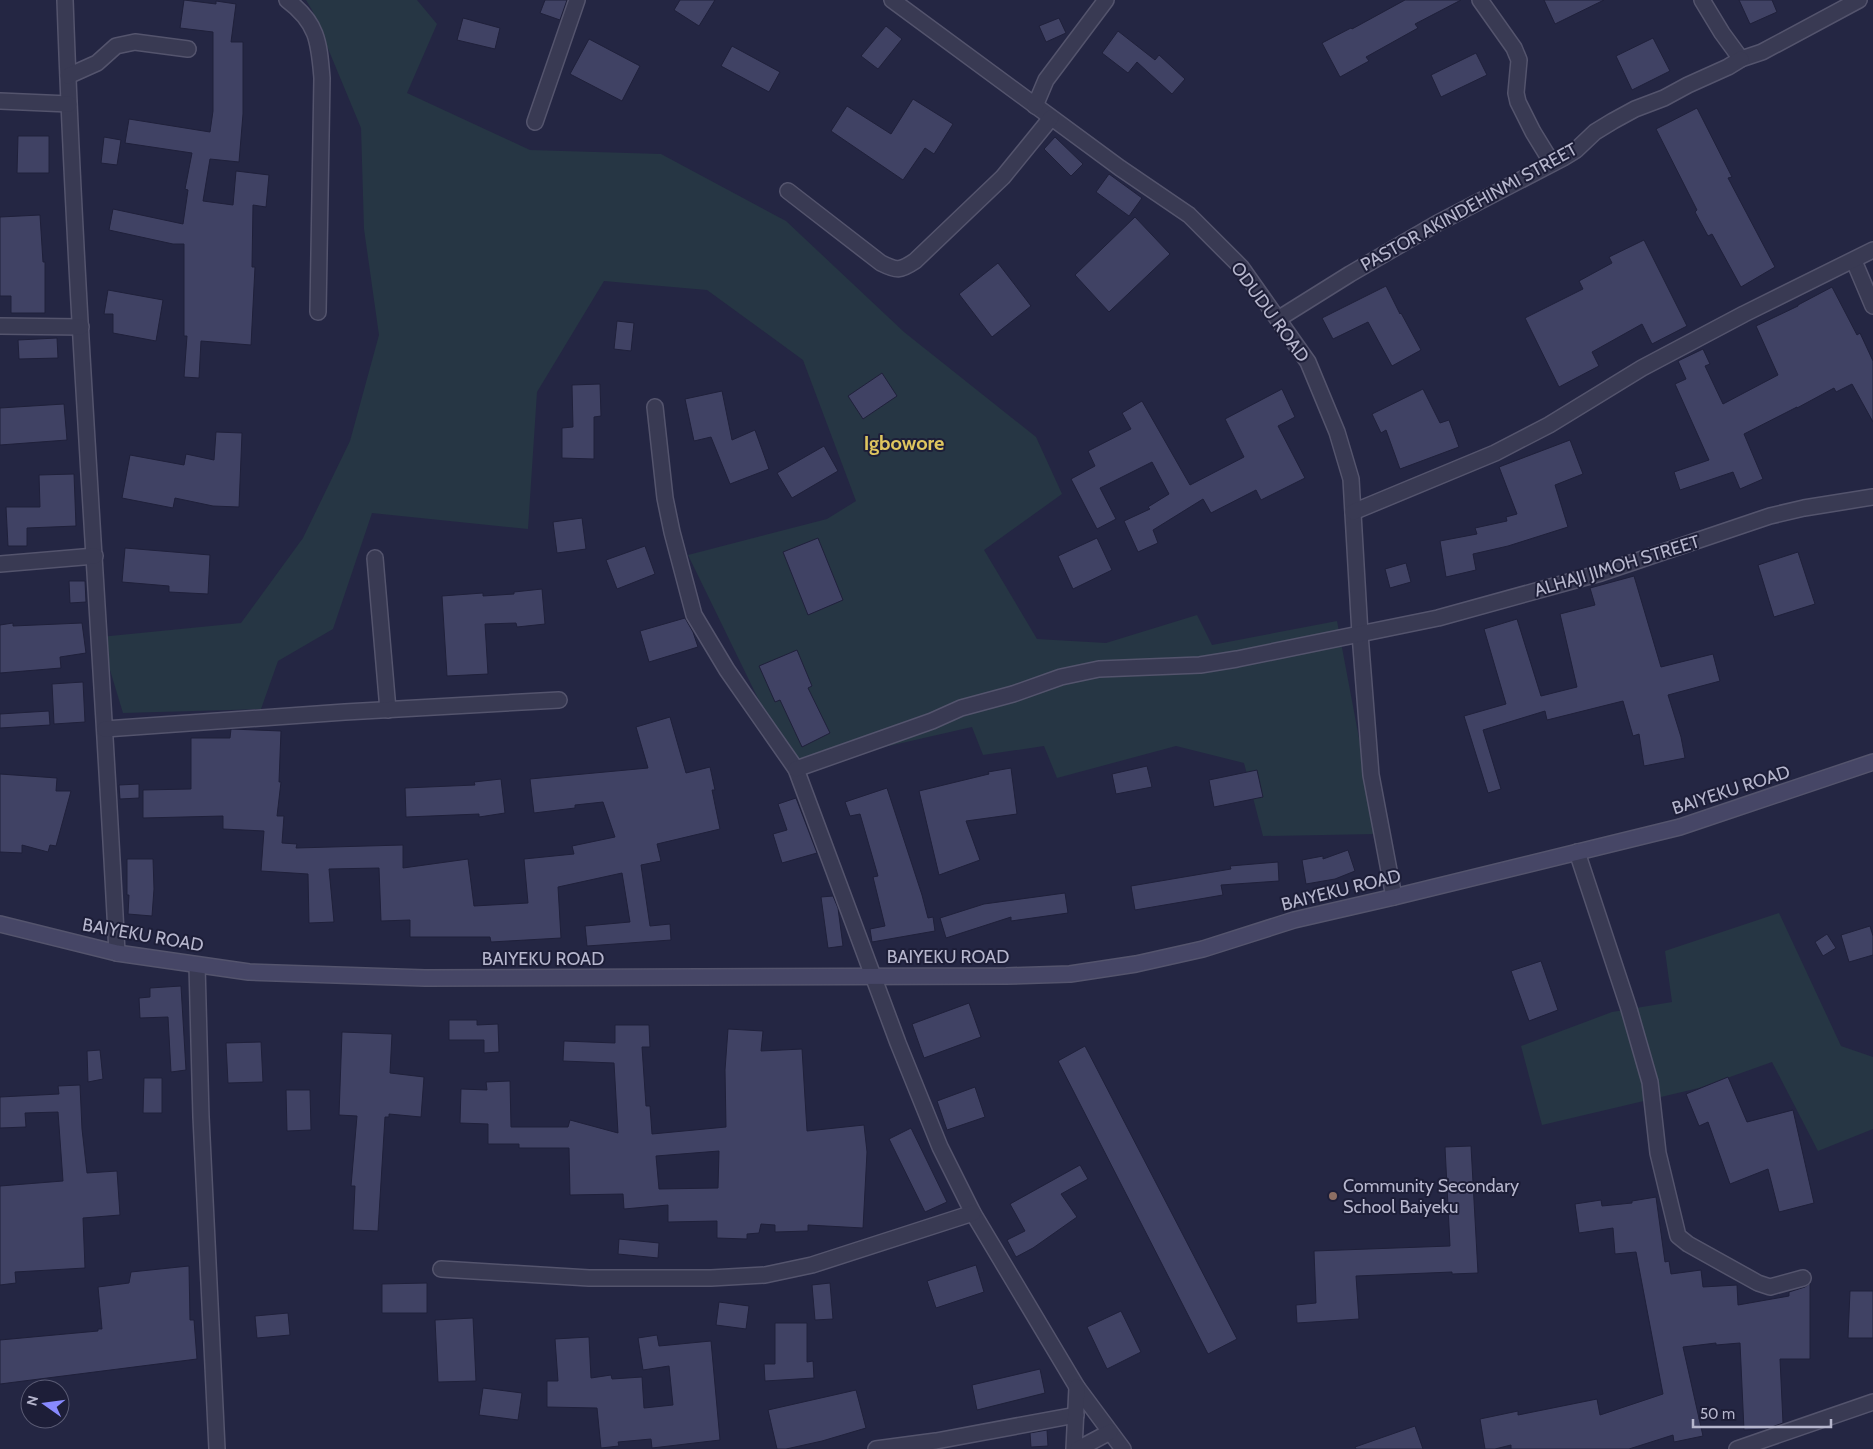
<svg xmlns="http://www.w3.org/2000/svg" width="1873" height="1449" viewBox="0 0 1873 1449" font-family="Cabin,sans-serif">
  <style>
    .green { fill: #263644 }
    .building { fill: #404264; stroke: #1f203a; fill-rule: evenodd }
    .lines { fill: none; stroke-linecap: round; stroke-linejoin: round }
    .street-casing { stroke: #54546d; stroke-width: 18 }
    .secondary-casing { stroke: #54546d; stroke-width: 18 }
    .street { stroke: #393a53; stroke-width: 15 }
    .secondary { stroke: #464666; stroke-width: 15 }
    .education-dot { fill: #8d6e63; stroke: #1d1e38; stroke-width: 2 }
    .labels { text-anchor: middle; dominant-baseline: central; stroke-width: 4; stroke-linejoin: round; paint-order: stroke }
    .street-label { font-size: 18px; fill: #b6b6cd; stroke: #1d1e38 }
    .poi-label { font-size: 18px; fill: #b6b6cd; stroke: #1d1e38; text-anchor: start }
    .quarter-label { font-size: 20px; font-weight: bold; fill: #dec55f; stroke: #1d1e38 }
  </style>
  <rect width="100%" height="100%" fill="#242643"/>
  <g class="green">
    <polygon points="306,0 417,0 437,24 407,93 530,150 661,154 786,221 904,332 1036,437 1062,494 984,550 1037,639 1106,643 1197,615 1212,645 1337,621 1377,834 1263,836 1244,763 1176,746 1057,778 1044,746 983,755 972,727 792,768 688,555 827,519 856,501 803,360 707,290 604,281 537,392 528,529 372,513 333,629 278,661 261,709 123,713 100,637 241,623 303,538 350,441 379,335 364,229 361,128 312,10"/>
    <polygon points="1779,913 1841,1046 1873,1057 1873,1129 1818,1151 1772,1062 1699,1088 1542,1125 1521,1046 1612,1012 1672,1002 1665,951"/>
  </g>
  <g class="building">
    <polygon points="184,0 216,4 216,1 236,4 231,42 243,42 243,114 239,162 210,159 203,201 233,205 236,171 269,175 266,207 253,205 252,267 255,267 251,345 201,341 199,378 184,377 187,336 184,336 184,244 173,244 109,230 113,209 183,224 188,190 185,189 192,153 125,143 129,119 210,132 213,111 213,32 180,28"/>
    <polygon points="545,0 567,0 560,20 540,13"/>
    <polygon points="680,0 715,0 699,26 674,10"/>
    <polygon points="1405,0 1461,0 1415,24 1418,28 1366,57 1369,61 1340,77 1322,43 1351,28 1352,29"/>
    <polygon points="1544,0 1604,0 1555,24"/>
    <polygon points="1739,0 1772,0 1777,12 1750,24"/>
    <polygon points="463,18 500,28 495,49 457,40"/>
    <polygon points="1059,18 1066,33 1046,42 1039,26"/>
    <polygon points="886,26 902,39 878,69 861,56"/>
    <polygon points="1118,31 1155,60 1159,55 1185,79 1172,94 1137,62 1128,73 1102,53"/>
    <polygon points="1653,38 1670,71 1632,90 1616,56"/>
    <polygon points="589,39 640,66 622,101 570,74"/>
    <polygon points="732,46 780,72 769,92 721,66"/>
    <polygon points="1476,53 1487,75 1441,97 1431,75"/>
    <polygon points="913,99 953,124 934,154 925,148 903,180 831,131 847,106 891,134"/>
    <polygon points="1697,108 1732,177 1728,178 1775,267 1741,287 1712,234 1708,236 1695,212 1697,210 1656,129"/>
    <polygon points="18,136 49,136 49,173 17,173"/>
    <polygon points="104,137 121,140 117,165 101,163"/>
    <polygon points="1055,137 1083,164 1071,176 1044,149"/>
    <polygon points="1109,174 1142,198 1129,216 1096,192"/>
    <polygon points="40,215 43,262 45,262 45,313 11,313 11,296 0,296 0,217"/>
    <polygon points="1135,217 1170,254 1109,312 1075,275"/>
    <polygon points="1644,240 1687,326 1652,344 1642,324 1592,352 1599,366 1559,387 1525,318 1583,289 1579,281 1612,263 1609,257"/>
    <polygon points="998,263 1031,306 992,337 959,294"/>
    <polygon points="1386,286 1400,314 1401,313 1421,350 1392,366 1368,322 1333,339 1322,318"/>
    <polygon points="1832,287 1857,335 1860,333 1873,361 1873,422 1852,384 1836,392 1834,388 1797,408 1797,407 1744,434 1763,479 1740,489 1733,472 1680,490 1674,472 1709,460 1675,384 1686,379 1678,361 1703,349 1710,364 1705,366 1723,404 1778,375 1756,326 1798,306 1798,305"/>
    <polygon points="108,290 163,300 156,341 113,333 113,314 104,314"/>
    <polygon points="617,321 634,323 631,351 614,349"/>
    <polygon points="57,338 58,358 19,359 18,340"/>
    <polygon points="882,373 897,396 863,419 848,396"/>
    <polygon points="600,384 601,416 594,417 594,459 562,458 562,428 573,427 572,385"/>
    <polygon points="1282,389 1295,417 1278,426 1305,478 1261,500 1256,490 1211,513 1203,499 1153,530 1158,543 1138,552 1124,521 1150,509 1148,507 1169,494 1152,462 1100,488 1116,519 1097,529 1071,479 1095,466 1088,451 1131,429 1122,413 1142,401 1190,485 1244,457 1225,419"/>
    <polygon points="1423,389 1440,423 1449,420 1459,447 1400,469 1386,430 1381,433 1372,414"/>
    <polygon points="722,391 732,440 755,430 769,469 730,484 711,437 694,441 685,399"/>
    <polygon points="64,404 67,440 0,445 0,408"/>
    <polygon points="216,432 242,433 239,507 213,506 175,498 173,508 122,498 130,455 184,465 186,454 214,460"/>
    <polygon points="1570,440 1583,474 1555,485 1568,527 1508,546 1473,554 1476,570 1446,577 1440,541 1477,534 1475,528 1507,521 1506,517 1517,514 1499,467"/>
    <polygon points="824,446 838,471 792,498 777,473"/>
    <polygon points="74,474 76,526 27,528 27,546 8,546 6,507 40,507 39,475"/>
    <polygon points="582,518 586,549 557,553 553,522"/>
    <polygon points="818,538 843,600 808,615 783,552"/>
    <polygon points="1097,538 1112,570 1073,589 1058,556"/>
    <polygon points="645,546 655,574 617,589 606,560"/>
    <polygon points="125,548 210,555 208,594 169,592 169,586 122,582"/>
    <polygon points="1798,552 1815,604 1774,617 1758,565"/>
    <polygon points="1406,563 1411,582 1390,588 1385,569"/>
    <polygon points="1634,576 1661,667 1713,654 1720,681 1668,695 1681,737 1685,758 1644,766 1639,734 1633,736 1623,701 1547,720 1545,711 1483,730 1501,789 1488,793 1464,716 1506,704 1484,629 1517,619 1541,696 1577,687 1560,614 1595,605 1590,588"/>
    <polygon points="69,581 85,581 86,602 70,603"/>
    <polygon points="542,589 545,624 517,627 516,623 485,624 488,674 447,676 442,596 483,593 483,596 514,594 514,592"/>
    <polygon points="685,618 693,632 698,647 649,662 640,631"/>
    <polygon points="13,623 13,626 82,623 86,653 60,657 61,668 0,673 0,625"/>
    <polygon points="797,650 812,686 808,688 830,733 802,747 780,700 775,702 759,666"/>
    <polygon points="83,682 85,722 54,724 52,684"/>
    <polygon points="49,711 50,725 0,728 0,714"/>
    <polygon points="670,717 686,773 710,767 715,790 712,790 720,829 657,844 661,861 641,865 650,926 670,924 671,940 587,946 585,926 630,922 622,873 558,887 561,938 491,942 490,937 410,937 410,920 381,921 379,868 329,869 334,922 309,923 308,874 261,871 264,831 223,829 223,816 143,818 143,790 191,789 191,738 230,738 231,729 281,731 279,782 281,782 277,816 284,816 282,843 297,844 296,848 403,845 403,868 468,859 474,906 528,903 524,859 574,854 572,846 615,837 603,802 575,805 575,808 534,813 530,779 648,768 636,727"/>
    <polygon points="1147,766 1152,787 1116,794 1112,774"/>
    <polygon points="1011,768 1017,814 966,821 980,860 939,875 919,791 989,774 988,772"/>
    <polygon points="1257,770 1263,797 1214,807 1209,780"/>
    <polygon points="0,774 57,778 56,791 71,791 56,846 50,845 48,852 22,845 22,853 0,852"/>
    <polygon points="501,779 505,813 479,817 479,814 406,817 405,788 475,785 474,782"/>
    <polygon points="139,784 139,798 120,799 119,785"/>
    <polygon points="887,788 922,895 928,918 933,917 935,931 872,942 870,929 885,926 873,877 878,876 860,814 850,816 845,802"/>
    <polygon points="796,798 817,853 782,863 773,834 787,830 778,804"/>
    <polygon points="1348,850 1355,871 1335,879 1306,884 1302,860 1323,856 1323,859"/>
    <polygon points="127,859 153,859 154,889 152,916 128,914 129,895 127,895"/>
    <polygon points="1278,862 1279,881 1221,885 1223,895 1135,910 1131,886 1231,869 1230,866"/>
    <polygon points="1065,893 1068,913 1011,921 1011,917 946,938 940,918 984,904"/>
    <polygon points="833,896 838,908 843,946 828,948 821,897"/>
    <polygon points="1870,926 1873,936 1873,955 1849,962 1841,935"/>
    <polygon points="1827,934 1836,948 1823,956 1815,942"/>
    <polygon points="1541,961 1558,1010 1529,1021 1511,971"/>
    <polygon points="181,986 186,1070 171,1072 168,1017 140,1018 139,998 150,997 150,988"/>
    <polygon points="969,1003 981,1037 924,1058 912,1024"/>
    <polygon points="449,1020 477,1020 477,1025 498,1024 499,1052 484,1053 484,1040 449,1040"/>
    <path d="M 615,1025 L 649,1025 L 650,1047 L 642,1047 L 646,1106 L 650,1106 L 652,1134 L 726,1127 L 725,1070 L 728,1029 L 763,1031 L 761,1051 L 802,1049 L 807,1131 L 864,1125 L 867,1152 L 863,1228 L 808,1225 L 808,1231 L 775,1232 L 775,1225 L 761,1224 L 759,1233 L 747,1234 L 747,1239 L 717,1238 L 717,1221 L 668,1222 L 668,1205 L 624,1209 L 623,1194 L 570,1195 L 569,1148 L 519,1148 L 519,1144 L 488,1144 L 488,1124 L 460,1123 L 461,1089 L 487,1090 L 486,1082 L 510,1081 L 511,1127 L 568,1127 L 570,1120 L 618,1133 L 614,1063 L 563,1061 L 564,1041 L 615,1043 ZM 719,1151 L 718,1188 L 659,1189 L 656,1156 Z"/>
    <polygon points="342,1032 392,1034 390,1073 424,1077 421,1117 389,1114 389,1117 385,1117 378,1231 353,1230 355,1186 351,1186 357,1116 339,1115"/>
    <polygon points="261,1042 263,1082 228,1083 226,1043"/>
    <polygon points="1085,1046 1237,1339 1208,1354 1058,1061"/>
    <polygon points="100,1050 103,1079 88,1082 87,1051"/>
    <polygon points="1728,1077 1747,1122 1793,1110 1814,1203 1779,1212 1768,1169 1730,1184 1708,1122 1699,1126 1686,1094"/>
    <polygon points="144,1078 162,1078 162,1113 143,1113"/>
    <polygon points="80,1085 82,1129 87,1173 117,1171 120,1215 83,1218 85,1268 15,1272 16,1283 0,1285 0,1186 63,1181 58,1112 25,1113 26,1127 0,1128 0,1097 59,1094 58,1086"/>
    <polygon points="975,1087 985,1117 947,1130 937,1101"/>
    <polygon points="286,1090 310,1090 311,1130 287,1131"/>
    <polygon points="911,1128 947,1202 925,1212 889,1139"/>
    <polygon points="1471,1146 1478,1273 1452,1274 1452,1272 1356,1276 1359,1319 1297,1323 1296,1305 1316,1303 1314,1251 1450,1246 1445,1147"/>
    <polygon points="1080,1165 1088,1179 1061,1194 1077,1217 1033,1248 1016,1257 1007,1240 1025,1231 1010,1204"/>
    <polygon points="1656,1197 1665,1262 1669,1261 1671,1274 1701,1270 1703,1287 1737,1285 1738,1305 1789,1296 1789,1292 1805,1287 1810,1283 1810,1359 1780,1359 1783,1423 1766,1429 1744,1430 1740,1343 1716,1345 1716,1343 1683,1347 1703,1436 1674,1442 1673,1435 1629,1449 1511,1449 1511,1445 1495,1449 1485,1449 1480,1419 1518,1411 1518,1415 1597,1399 1600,1415 1663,1394 1636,1252 1615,1254 1613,1228 1579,1233 1575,1204 1601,1200 1602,1206 1632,1203 1632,1201"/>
    <polygon points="619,1239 659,1243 658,1258 618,1254"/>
    <polygon points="976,1265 984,1292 936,1308 927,1281"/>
    <polygon points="189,1266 190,1320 194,1320 197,1359 0,1384 0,1340 98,1331 98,1329 102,1329 98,1287 129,1283 131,1272"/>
    <polygon points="427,1283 427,1313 382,1313 382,1284"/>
    <polygon points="830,1283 833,1319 815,1320 812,1285"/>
    <polygon points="1850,1291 1873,1291 1873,1338 1848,1338"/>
    <polygon points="719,1302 749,1306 746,1329 716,1325"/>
    <polygon points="1121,1311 1141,1352 1107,1369 1087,1327"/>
    <polygon points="288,1313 290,1335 257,1338 255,1316"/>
    <polygon points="473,1318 476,1381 438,1382 435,1320"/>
    <polygon points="775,1323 807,1323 807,1362 813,1361 814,1378 765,1381 764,1364 775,1364"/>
    <polygon points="657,1335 659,1346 711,1341 720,1440 652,1448 651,1439 618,1442 619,1446 601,1448 597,1408 547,1407 547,1381 558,1381 555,1339 589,1337 591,1378 611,1375 612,1379 642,1377 644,1408 673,1405 669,1366 643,1370 638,1338"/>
    <polygon points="1040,1369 1045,1393 977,1410 972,1385"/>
    <polygon points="483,1388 522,1393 518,1420 479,1415"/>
    <polygon points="856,1390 866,1428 822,1441 786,1449 777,1449 768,1410"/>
    <polygon points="1415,1426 1423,1449 1356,1449 1355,1447"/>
    <polygon points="1047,1430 1048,1446 1031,1447 1030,1433"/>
  </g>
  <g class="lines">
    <g class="street-casing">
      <g id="street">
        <path d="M 65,0 C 76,318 101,635 117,953"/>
        <path d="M 287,0 C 318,23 319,43 322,78 L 318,312"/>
        <polyline points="892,0 1120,168 1189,215 1241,267 1308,362 1337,432 1351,479 1360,634 1371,775 1394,897"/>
        <polyline points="1480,0 1514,48 1519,60 1516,93 1518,102 1533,132 1552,163"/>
        <polyline points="1702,0 1722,33 1741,59 1762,52 1859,0"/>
        <polyline points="68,76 97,63 116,46 135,42 188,49"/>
        <polyline points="0,101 69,104"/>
        <polyline points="1035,106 1046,80 1106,0"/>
        <polyline points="535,122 577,0"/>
        <path d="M 788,191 L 881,263 C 897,271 900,271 915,261 L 1003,177 L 1051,118"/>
        <polyline points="1854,261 1873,306"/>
        <polyline points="1278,319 1350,274 1436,224 1563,158 1576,150 1595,132 1613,121 1635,109 1664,98 1688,85 1728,67 1741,59"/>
        <polyline points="0,326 81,327"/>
        <polyline points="655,407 665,498 672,532 694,615 727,670 796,769 898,1043 940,1147 973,1213 1077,1387 1123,1449"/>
        <polyline points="1353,512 1495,453 1549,425 1642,368 1744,314 1873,250"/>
        <polyline points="375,558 388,710"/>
        <polyline points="0,564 95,556"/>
        <polyline points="105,729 345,712 559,700"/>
        <polyline points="796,769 932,721 961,708 1013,694 1061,677 1099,669 1200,665 1237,659 1438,618 1601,573 1770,516 1804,508 1873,497"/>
        <polyline points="1577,852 1629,1009 1650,1082 1658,1153 1678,1236 1688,1244 1758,1283 1770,1287 1803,1278"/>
        <polyline points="197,965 201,1117 217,1449"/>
        <polyline points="441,1269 589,1278 711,1278 765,1275 812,1265 973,1213"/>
        <polyline points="876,1449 936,1441 1076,1415"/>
        <polyline points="1074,1449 1077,1387"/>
        <polyline points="1078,1449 1110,1432"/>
        <polyline points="1737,1449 1873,1402"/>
      </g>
    </g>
    <g class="secondary-casing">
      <polyline id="secondary" points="0,924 117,953 249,972 425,978 1006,976 1070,974 1136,964 1203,949 1294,920 1394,897 1680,827 1873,762"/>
    </g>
    <use href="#street" class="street"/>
    <use href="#secondary" class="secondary"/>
  </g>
  <circle class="education-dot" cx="1333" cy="1196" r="5"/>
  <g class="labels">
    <g class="street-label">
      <text transform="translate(1469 207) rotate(-29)">PASTOR AKINDEHINMI STREET</text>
      <text transform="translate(1270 312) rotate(54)">ODUDU ROAD</text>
      <text transform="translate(1617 566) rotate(-17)">ALHAJI JIMOH STREET</text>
      <text transform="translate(1731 790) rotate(-18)">BAIYEKU ROAD</text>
      <text transform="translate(1341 890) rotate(-14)">BAIYEKU ROAD</text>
      <text transform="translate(143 935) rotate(10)">BAIYEKU ROAD</text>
      <text x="948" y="957">BAIYEKU ROAD</text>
      <text x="543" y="959">BAIYEKU ROAD</text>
    </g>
    <g class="poi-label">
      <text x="1343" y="1186">Community Secondary<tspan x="1343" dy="21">School Baiyeku</tspan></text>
    </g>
    <g class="quarter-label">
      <text x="904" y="443">Igbowore</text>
    </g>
  </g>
  <g transform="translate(45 1404) rotate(284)"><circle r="24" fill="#1d1e38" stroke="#5a5b74"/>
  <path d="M0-4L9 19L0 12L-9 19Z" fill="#888aff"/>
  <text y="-8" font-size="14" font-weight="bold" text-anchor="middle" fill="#b6b6cd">N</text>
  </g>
  <path d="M1693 1419v8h138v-8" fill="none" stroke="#b6b6cd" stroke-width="2.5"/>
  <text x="1700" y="1419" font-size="15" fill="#b6b6cd" stroke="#1d1e38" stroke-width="4" paint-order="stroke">50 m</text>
</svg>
